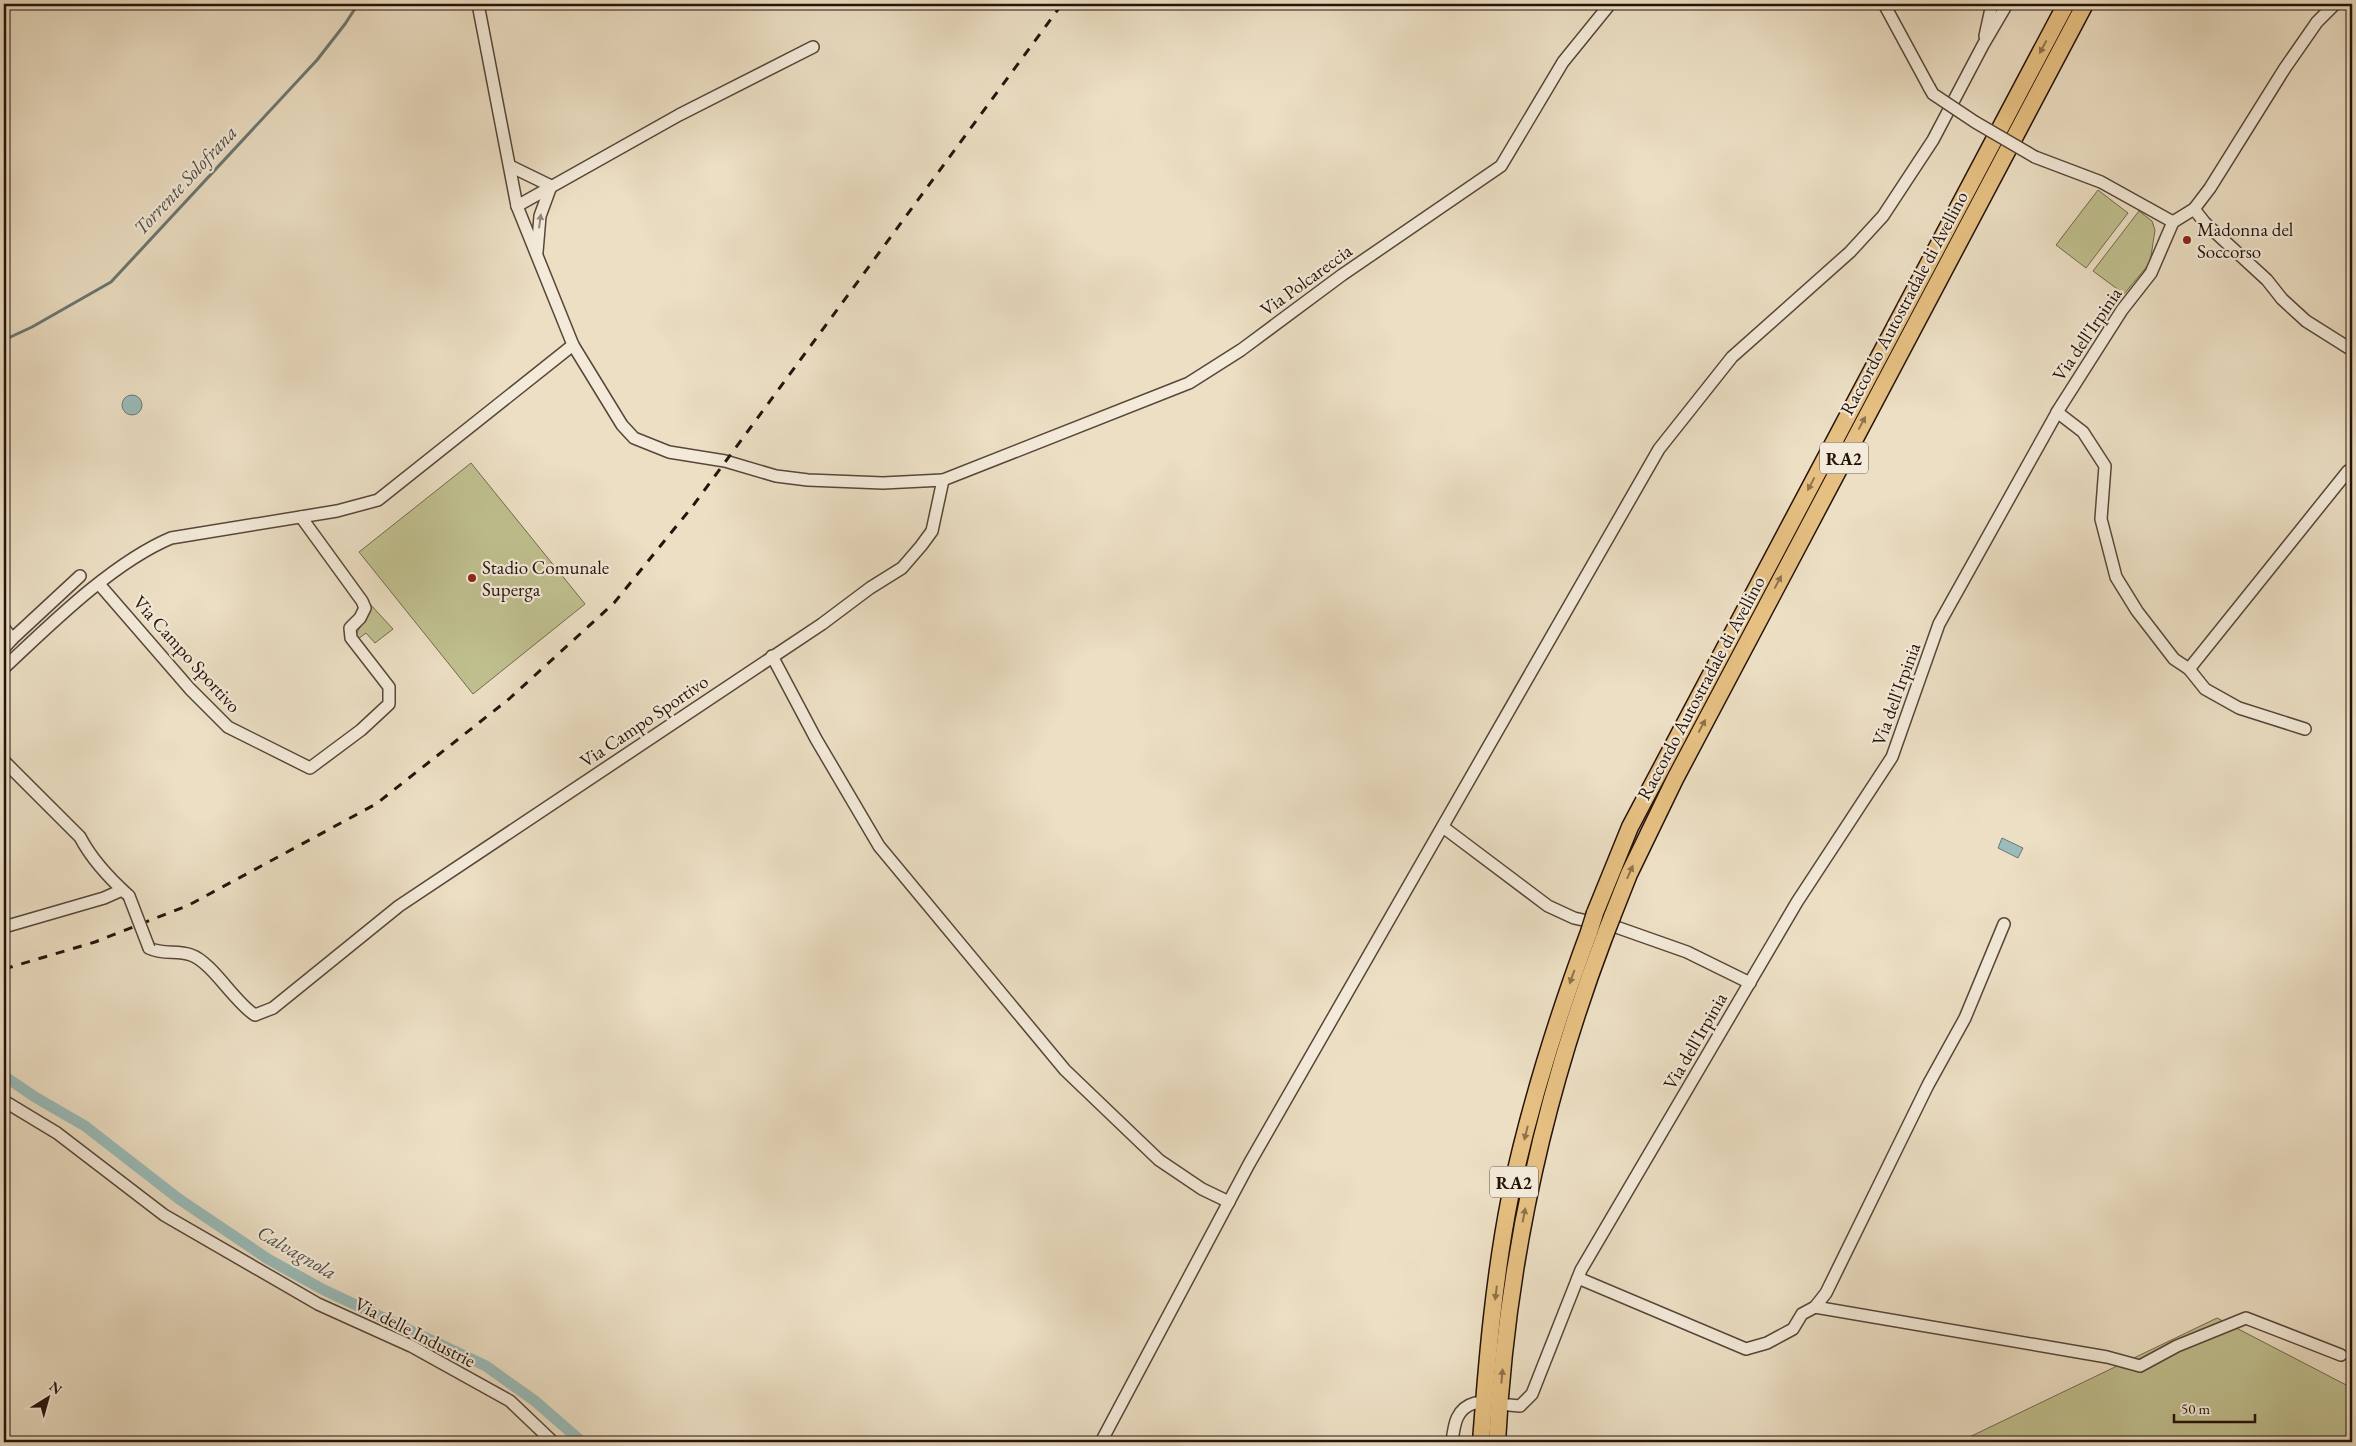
<svg xmlns="http://www.w3.org/2000/svg" width="2356" height="1446" viewBox="0 0 2356 1446" font-family="'EB Garamond',serif">
  <style>
    .green { fill: #c0c08f; stroke: #726a4d }
    .water { fill: #9abcba; stroke: #6b7874 }
    .lines { fill: none; stroke-linecap: round; stroke-linejoin: round }
    .stream { stroke: #6b7874; stroke-width: 3 }
    .canal { stroke: #9abcba; stroke-width: 11 }
    .minor-casing { stroke: #574639; stroke-width: 14 }
    .highway-casing { stroke: #25130b; stroke-width: 19 }
    .minor { stroke: #f3ead9; stroke-width: 11 }
    .highway { stroke: #e6c082; stroke-width: 16 }
    .rail { stroke: #25130b; stroke-width: 3; stroke-dasharray: 9 9; stroke-linecap: butt }
    .minor-bridge-casing { stroke: #574639; stroke-width: 14; stroke-linecap: butt }
    .highway-bridge-casing { stroke: #25130b; stroke-width: 19; stroke-linecap: butt }
    .minor-bridge { stroke: #f3ead9; stroke-width: 11 }
    .highway-bridge { stroke: #e6c082; stroke-width: 16 }
    .oneway { fill: #8f724c }
    .oneway2 { fill: #96897c }
    .poi-dot { fill: #8f2418; stroke: #f3ead9; stroke-width: 2 }
    .labels { text-anchor: middle; dominant-baseline: central; stroke-width: 4.5; stroke-linejoin: round; paint-order: stroke }
    .shield { fill: #f3ead9; stroke: #635449; stroke-width: 1 }
    .shield-label { font-size: 18px; font-weight: bold; fill: #25130b }
    .poi-label { font-size: 19px; fill: #25130b; stroke: #f3ead9; text-anchor: start }
    .street-label { font-size: 19px; fill: #25130b; stroke: #f3ead9 }
    .water-label { font-size: 20px; font-style: italic; fill: #4e4e48; stroke: #f3ead9 }
  </style>
  <rect width="100%" height="100%" fill="#ecdfc4"/>
  <filter id="stains"><feTurbulence type="fractalNoise" baseFrequency=".004" numOctaves="4"/><feColorMatrix values="0 0 0 0 .2 0 0 0 0 .09 0 0 0 0 .02 0 0 0 .5 -.17"/></filter>
  <radialGradient id="worn" r=".72"><stop offset=".6" stop-color="#630" stop-opacity="0"/><stop offset="1" stop-color="#630" stop-opacity=".3"/></radialGradient>
  <g class="green">
    <polygon points="2098,190 2128,213 2086,268 2056,245"/>
    <polygon points="2139,211 2152,221 2155,230 2151,256 2149,264 2124,294 2093,271"/>
    <polygon points="471,463 585,604 473,694 359,552"/>
    <path d="M 370,604 L 393,629 L 375,643 L 366,633 L 358,639 L 356,637 C 358,624 370,623 370,604 Z"/>
    <polygon points="2217,1318 2352,1388 2352,1442 1959,1442"/>
  </g>
  <g class="water">
    <circle cx="132" cy="405" r="10"/>
    <polygon points="2002,838 2023,848 2018,858 1998,848"/>
  </g>
  <g class="lines">
    <polyline class="stream" points="4,340 32,327 111,282 317,60 345,24 358,4"/>
    <polyline class="canal" points="4,1076 35,1097 85,1126 179,1199 268,1259 324,1290 486,1366 535,1401 582,1442"/>
    <g class="minor-casing">
      <g id="minor">
        <polyline points="1884,4 1929,87"/>
        <polyline points="1985,36 1992,4"/>
        <polyline points="2035,157 2101,182 2173,222"/>
        <polyline points="510,166 551,186"/>
        <polyline points="517,206 679,115 813,47"/>
        <polyline points="2194,209 2205,223 2267,280 2282,299 2306,321 2352,350"/>
        <polyline points="537,252 540,216 551,186"/>
        <polyline points="2057,412 2083,432 2105,466 2101,519 2116,577 2137,611 2174,659 2189,669 2205,689 2239,708 2305,729"/>
        <polyline points="943,480 1189,383 1241,350 1342,275 1501,166 1563,62 1610,4"/>
        <polyline points="99,584 190,689 228,727 310,768 361,730 389,704 389,687 351,638 350,628 360,618 365,608 362,601 301,517"/>
        <polyline points="4,628 12,639 4,648"/>
        <polyline points="12,639 80,576"/>
        <polyline points="772,656 816,739 879,846 1065,1070 1159,1160 1202,1189 1229,1202"/>
        <path d="M 4,668 C 51,624 112,563 171,538 L 337,511 L 378,500 L 573,345"/>
        <polyline points="2189,669 2348,471"/>
        <path d="M 4,761 L 80,837 C 92,860 110,879 129,896"/>
        <polyline points="1443,827 1548,906 1574,918 1619,928 1687,952 1750,983"/>
        <polyline points="4,927 104,898 122,890"/>
        <path d="M 149,948 C 163,955 177,950 191,955 C 212,962 235,1003 255,1015 L 273,1008 L 399,906 L 822,624 L 870,588 L 902,568 L 921,546 L 932,531 L 943,480 L 883,483 L 808,480 L 776,476 L 725,461 L 669,452 L 634,438 L 622,425 L 573,345 L 517,206 L 478,4"/>
        <polyline points="4,1101 57,1133 164,1215 318,1304 411,1346 510,1401 553,1442"/>
        <polyline points="1578,1278 1746,1349 1767,1343 1793,1329 1802,1314 1815,1307 1826,1293 1928,1085 1965,1018 2004,924"/>
        <polyline points="1815,1307 2107,1357 2140,1366 2177,1346 2246,1318 2341,1355"/>
        <polyline points="1509,1405 1520,1406 1532,1394 1581,1270 1797,902 1892,757 1939,624 2059,409 2122,310 2151,273 2173,222 2194,209 2210,188 2285,68 2317,22 2335,4"/>
        <polyline points="1101,1442 1249,1164 1659,449 1732,357 1850,252 1883,216 1933,140 1983,45 2007,4"/>
        <path d="M 1452,1442 C 1454,1425 1456,1408 1475,1403"/>
      </g>
    </g>
    <g class="highway-casing">
      <g id="highway">
        <polyline points="1595,913 1630,827 2066,4"/>
        <polyline points="1612,917 1629,874 1675,779 2085,4"/>
        <path d="M 1481,1442 C 1487,1361 1494,1278 1510,1197 C 1529,1107 1557,1018 1589,932"/>
        <path d="M 1497,1442 C 1506,1268 1543,1098 1605,935"/>
      </g>
    </g>
    <use href="#minor" class="minor"/>
    <use href="#highway" class="highway"/>
    <polyline class="rail" points="4,969 95,942 189,905 376,804 509,699 614,603 692,507 1062,4"/>
    <g class="minor-bridge-casing">
      <g id="minor-bridge">
        <polyline points="1929,87 1933,94 1975,122 2035,157"/>
        <polyline points="129,896 149,948"/>
      </g>
    </g>
    <g class="highway-bridge-casing">
      <g id="highway-bridge">
        <polyline points="1589,932 1595,913"/>
        <polyline points="1605,935 1612,917"/>
      </g>
    </g>
    <use href="#minor-bridge" class="minor-bridge"/>
    <use href="#highway-bridge" class="highway-bridge"/>
  </g>
  <defs><path id="oneway-solid" d="M-6-.8H1V-3.2L6.5 0L1 3.2V.8H-6Z" transform="scale(1.25)"/></defs>
  <g class="oneway">
    <use href="#oneway-solid" transform="translate(2043 47) rotate(118)"/>
    <use href="#oneway-solid" transform="translate(1862 423) rotate(-62)"/>
    <use href="#oneway-solid" transform="translate(1811 484) rotate(118)"/>
    <use href="#oneway-solid" transform="translate(1778 582) rotate(-62)"/>
    <use href="#oneway-solid" transform="translate(1702 726) rotate(-62)"/>
    <use href="#oneway-solid" transform="translate(1630 872) rotate(-66)"/>
    <use href="#oneway-solid" transform="translate(1572 977) rotate(110)"/>
    <use href="#oneway-solid" transform="translate(1526 1133) rotate(104)"/>
    <use href="#oneway-solid" transform="translate(1524 1215) rotate(-79)"/>
    <use href="#oneway-solid" transform="translate(1496 1293) rotate(97)"/>
    <use href="#oneway-solid" transform="translate(1502 1376) rotate(-85)"/>
  </g>
  <use class="oneway2" href="#oneway-solid" transform="translate(540 221) rotate(-82)"/>
  <g class="poi-dot">
    <circle cx="2187" cy="240" r="5"/>
    <circle cx="472" cy="578" r="5"/>
  </g>
  <g class="labels">
    <g class="shield">
      <rect x="1820" y="442.5" width="48" height="31" rx="4"/>
      <rect x="1490" y="1166.5" width="48" height="31" rx="4"/>
    </g>
    <g class="shield-label">
      <text x="1844" y="458">RA2</text>
      <text x="1514" y="1182">RA2</text>
    </g>
    <g class="poi-label">
      <text x="2197" y="229">Madonna del<tspan x="2197" dy="22">Soccorso</tspan></text>
      <text x="482" y="567">Stadio Comunale<tspan x="482" dy="22">Superga</tspan></text>
    </g>
    <g class="street-label">
      <text transform="translate(1306 280) rotate(-36)">Via Polcareccia</text>
      <text transform="translate(1904 303) rotate(-62)">Raccordo Autostradale di Avellino</text>
      <text transform="translate(2087 334) rotate(-56)">Via dell'Irpinia</text>
      <text transform="translate(187 654) rotate(48)">Via Campo Sportivo</text>
      <text transform="translate(1701 688) rotate(-62)">Raccordo Autostradale di Avellino</text>
      <text transform="translate(1896 694) rotate(-70)">Via dell'Irpinia</text>
      <text transform="translate(644 721) rotate(-34)">Via Campo Sportivo</text>
      <text transform="translate(1695 1041) rotate(-60)">Via dell'Irpinia</text>
      <text transform="translate(415 1332) rotate(27)">Via delle Industrie</text>
    </g>
    <g class="water-label">
      <text transform="translate(185 180) rotate(-47)">Torrente Solofrana</text>
      <text transform="translate(297 1252) rotate(30)">Calvagnola</text>
    </g>
  </g>
  <rect width="2356" height="1446" fill="none" stroke="#ecdfc4" stroke-width="20"/>
  <rect x="5" y="5" width="2346" height="1436" fill="none" stroke="#25130b" stroke-width="2.5"/>
  <rect x="10" y="10" width="2336" height="1426" fill="none" stroke="#25130b"/>
  <g transform="translate(48 1398) rotate(37)" stroke="#f3ead9" stroke-width="4" paint-order="stroke">
  <path d="M0-4L9 19L0 12L-9 19Z" fill="#25130b"/>
  <text y="-8" font-size="14" font-weight="bold" text-anchor="middle" fill="#25130b">N</text>
  </g>
  <path d="M2174 1414v8h81v-8" fill="none" stroke="#25130b" stroke-width="2.5"/>
  <text x="2181" y="1414" font-size="15" fill="#25130b" stroke="#f3ead9" stroke-width="4" paint-order="stroke">50 m</text>
  <rect width="100%" height="100%" filter="url(#stains)"/>
  <rect width="100%" height="100%" fill="url(#worn)"/>
</svg>
